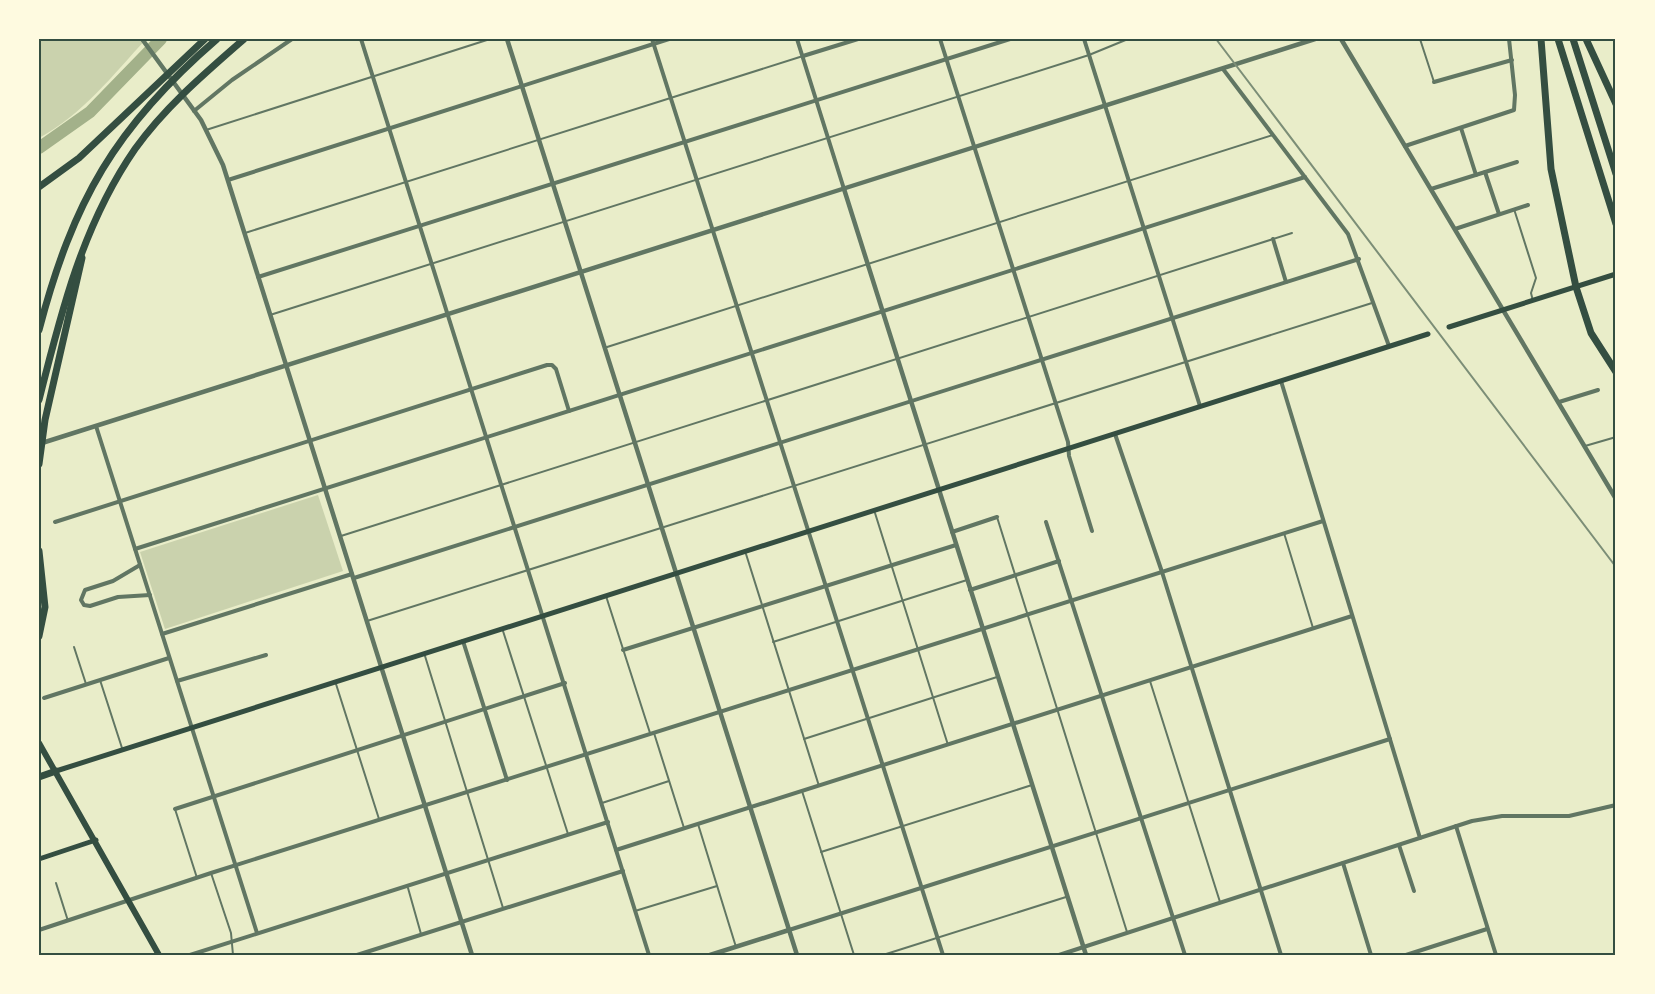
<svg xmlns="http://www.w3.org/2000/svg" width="1655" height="994" viewBox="0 0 1655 994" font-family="'Asap Condensed',sans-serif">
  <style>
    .green { fill: #cad2ad }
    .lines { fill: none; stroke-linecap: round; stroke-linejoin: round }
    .river { stroke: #a3b18a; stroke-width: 12 }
    .service { stroke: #617663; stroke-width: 2 }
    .minor { stroke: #617663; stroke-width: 4 }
    .tertiary { stroke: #617663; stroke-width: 4.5 }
    .secondary { stroke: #344e41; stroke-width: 5 }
    .primary { stroke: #344e41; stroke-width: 6 }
    .motorway { stroke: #344e41; stroke-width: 7 }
    .rail { stroke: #7c8e77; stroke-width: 2 }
    .neatline { fill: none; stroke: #344e41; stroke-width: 2 }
  </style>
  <rect width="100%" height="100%" fill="#e9edc9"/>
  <g class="green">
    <path d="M 39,39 L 146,39 C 114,74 82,115 39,138 Z"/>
    <polygon points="318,495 343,571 165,629 140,552"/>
  </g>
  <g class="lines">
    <polyline class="river" points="39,148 90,112 161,39"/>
    <g class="service">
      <polyline points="1420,39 1434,82"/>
      <polyline points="206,130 490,39"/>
      <polyline points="1514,209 1536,278 1531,293 1533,301"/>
      <polyline points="245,233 803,56"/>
      <polyline points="270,315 1089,55 1128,39"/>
      <polyline points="604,348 1273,135"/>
      <polyline points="1585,446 1616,437"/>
      <polyline points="875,513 948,745"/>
      <polyline points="997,517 1127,932"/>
      <polyline points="1284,533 1313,628"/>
      <polyline points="341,536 1292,233"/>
      <polyline points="746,554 819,786"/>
      <polyline points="606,596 650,733"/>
      <polyline points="367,621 1372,303"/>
      <polyline points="503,631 568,834"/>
      <polyline points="773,642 967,580"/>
      <polyline points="74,647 86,684"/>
      <polyline points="425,656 503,908"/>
      <polyline points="100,680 122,748"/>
      <polyline points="1150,681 1220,902"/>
      <polyline points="336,684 379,819"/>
      <polyline points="654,733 684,828"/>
      <polyline points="804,739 997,677"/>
      <polyline points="802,791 854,955"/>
      <polyline points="602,803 669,781"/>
      <polyline points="175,809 197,878"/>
      <polyline points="698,824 736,947"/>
      <polyline points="821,852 1032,785"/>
      <polyline points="211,873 231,933 233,955"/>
      <polyline points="56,883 68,921"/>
      <polyline points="408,888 421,934"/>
      <polyline points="635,911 717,886"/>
      <polyline points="883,955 1066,897"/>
    </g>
    <g class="minor">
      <polyline points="361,39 649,955"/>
      <polyline points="652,39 943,955"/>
      <polyline points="797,39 844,189"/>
      <polyline points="940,39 1068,442 1069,456 1092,531"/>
      <polyline points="1084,39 1200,406"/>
      <polyline points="803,56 858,39"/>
      <polyline points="1223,69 1348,234 1389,346"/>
      <polyline points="1434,82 1512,60"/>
      <polyline points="194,111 232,80 292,39"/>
      <polyline points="1461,128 1476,175"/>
      <polyline points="1405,146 1514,110 1515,95 1509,39"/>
      <polyline points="1485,172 1499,214"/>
      <polyline points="228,180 669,39"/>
      <polyline points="1431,189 1517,162"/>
      <polyline points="1455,229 1528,205"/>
      <polyline points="1273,239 1286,282"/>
      <polyline points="258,277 1010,39"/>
      <polyline points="1281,381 1420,838"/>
      <polyline points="1559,402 1598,390"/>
      <polyline points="96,426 257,933"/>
      <polyline points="1115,434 1162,572 1281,955"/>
      <polyline points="55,522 547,365 552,365 556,369 569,411"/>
      <polyline points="1046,522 1185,955"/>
      <polyline points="952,532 997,517"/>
      <polyline points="135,549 1305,177"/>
      <polyline points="140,565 113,581 85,590 81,600 84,605 90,606 118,597 150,595"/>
      <polyline points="354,578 1359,259"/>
      <polyline points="970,590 1059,561"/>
      <polyline points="162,634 352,574"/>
      <polyline points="463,641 507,780"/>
      <polyline points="623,650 956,545"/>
      <polyline points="177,681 266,655"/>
      <polyline points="44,698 169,658"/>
      <polyline points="175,809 565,683"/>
      <polyline points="1456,826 1496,955"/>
      <polyline points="1399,845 1414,891"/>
      <polyline points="616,850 1352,616"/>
      <polyline points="1343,863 1371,955"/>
      <polyline points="39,930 211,873 1323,521"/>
      <polyline points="789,930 1390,739"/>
      <polyline points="190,955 608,822"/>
      <polyline points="357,955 623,871"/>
      <polyline points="1059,955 1472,821 1502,816 1569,816 1616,805"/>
      <polyline points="1406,955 1487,929"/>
    </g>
    <g class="tertiary">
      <polyline points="142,39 201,120 223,165 472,955"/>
      <polyline points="507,39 797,955"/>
      <polyline points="1341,39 1616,499"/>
      <polyline points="844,189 1086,955"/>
      <polyline points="42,443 1315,39"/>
      <polyline points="710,955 789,930"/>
    </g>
    <g class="secondary">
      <polyline points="1449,327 1616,274"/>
      <polyline points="56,771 1428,334"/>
      <polyline points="39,859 96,840"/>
    </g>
    <polyline class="primary" points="39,743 159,955"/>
    <g class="motorway">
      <polyline points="1541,39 1551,169 1576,287 1591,333 1616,372"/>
      <polyline points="1558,39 1616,224"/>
      <polyline points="1573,39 1616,174"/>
      <polyline points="1586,39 1616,104"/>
      <polyline points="39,187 79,158 205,39"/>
      <path d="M 39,330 C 73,201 115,127 217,39"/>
      <path d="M 39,400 C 61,312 83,224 135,149 C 165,107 205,73 244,39"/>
      <polyline points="39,464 45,420 82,258"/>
      <polyline points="39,551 45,607 39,636"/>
      <polyline points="39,777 56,771"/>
    </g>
    <polyline class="rail" points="1216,39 1616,567"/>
  </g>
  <rect width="1655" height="994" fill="none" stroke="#fefae0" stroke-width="81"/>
  <rect x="40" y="40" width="1574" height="914" class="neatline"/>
</svg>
